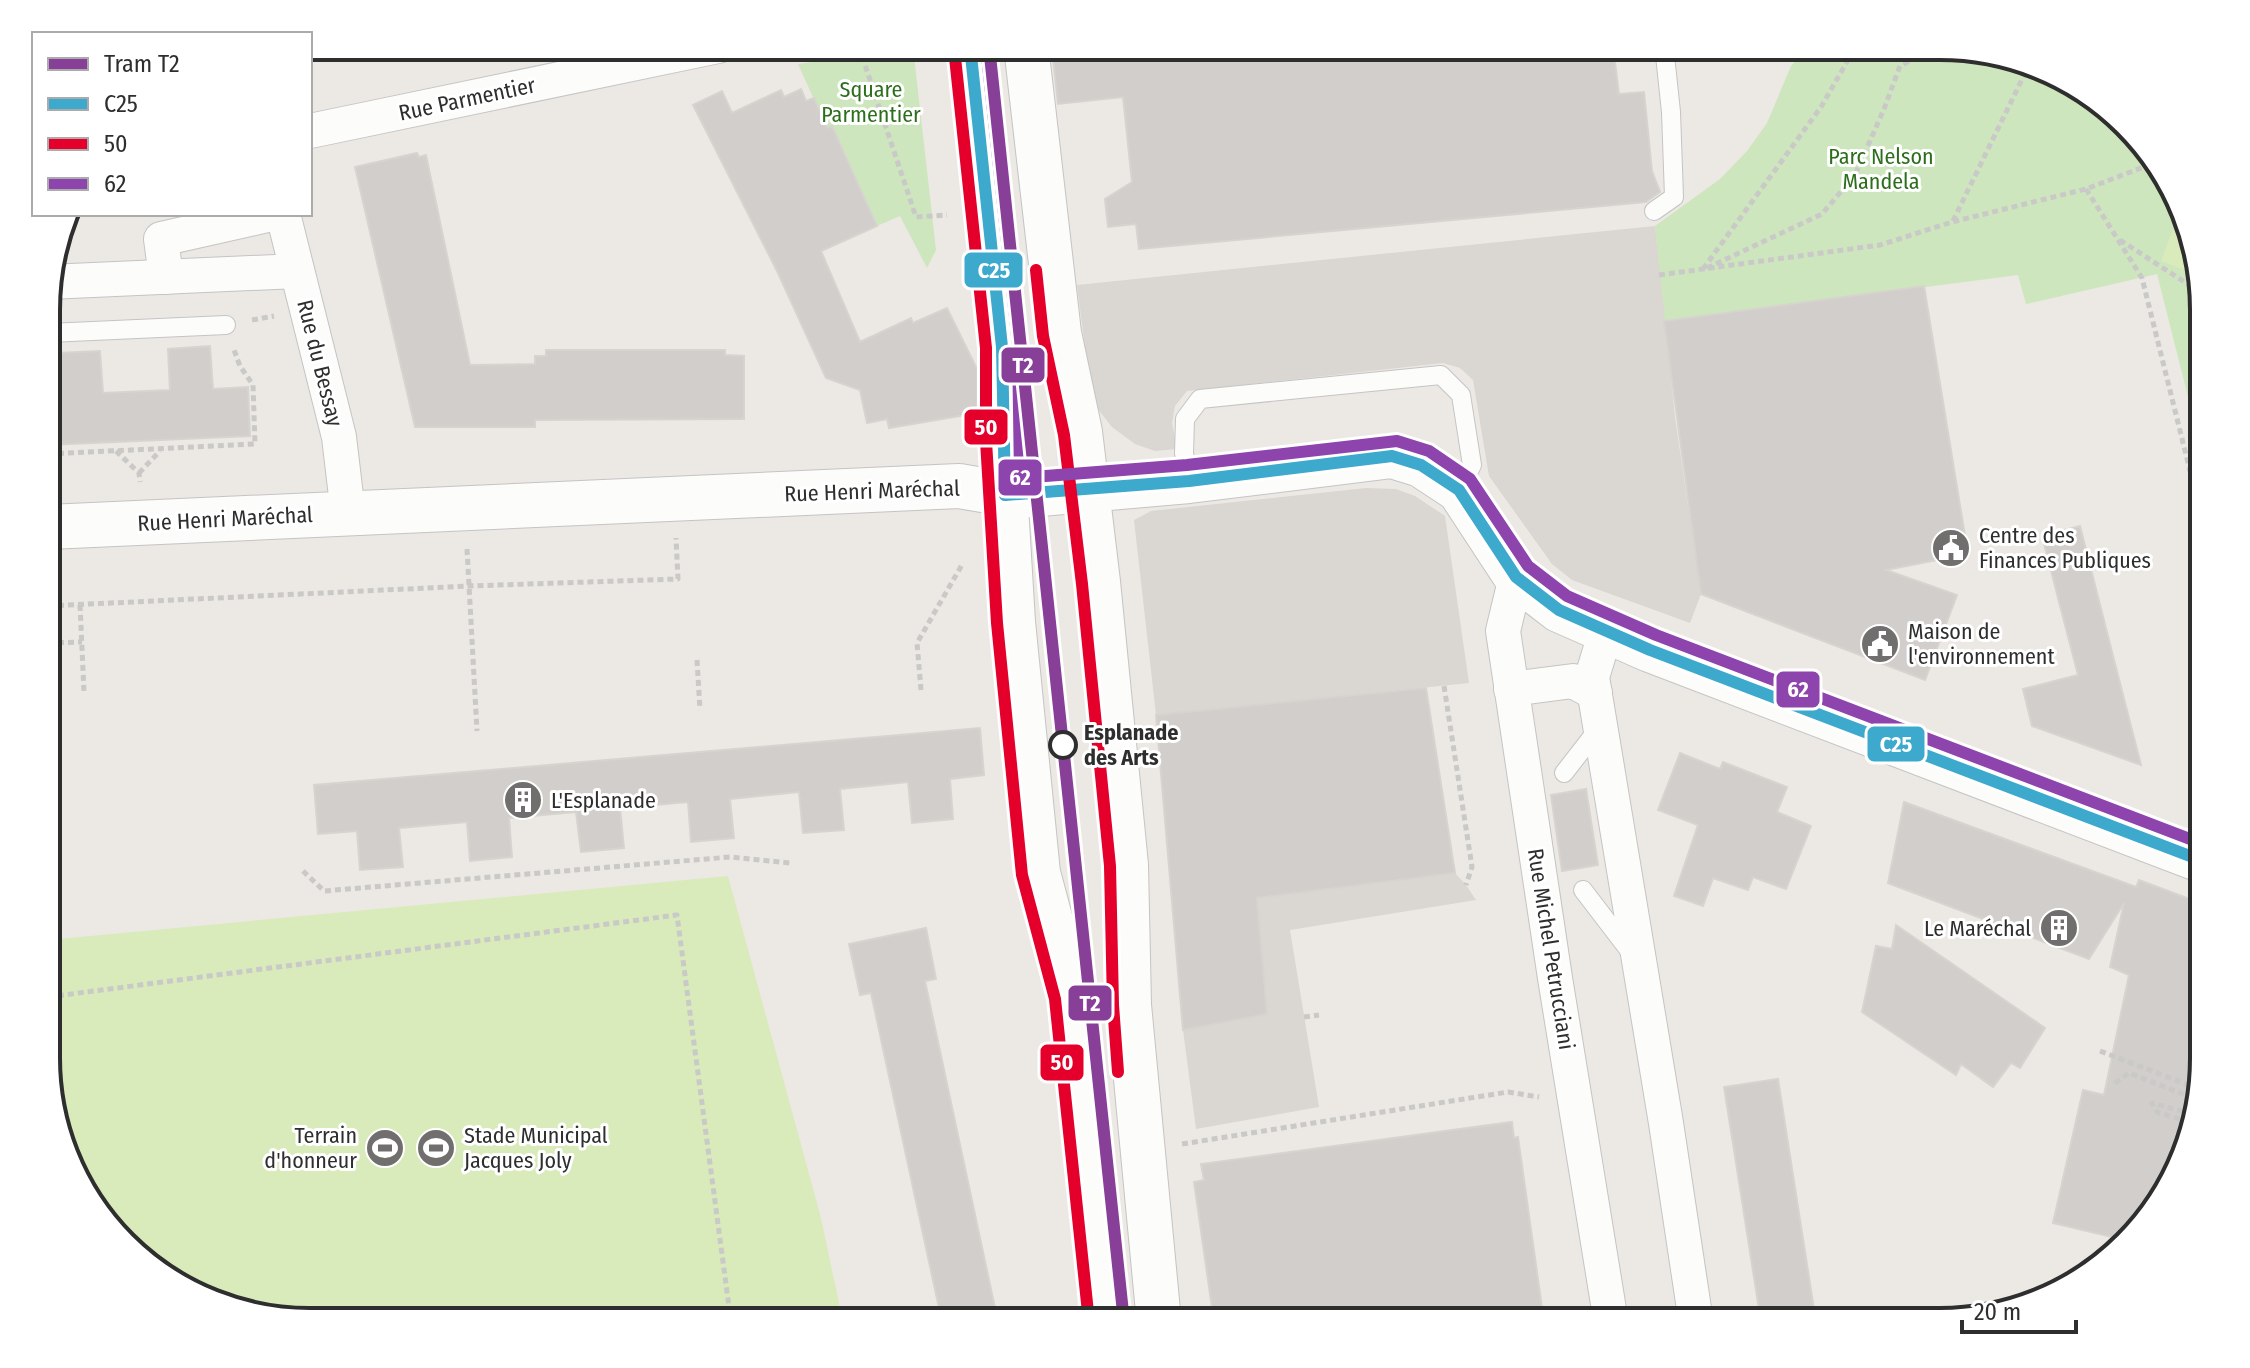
<svg xmlns="http://www.w3.org/2000/svg" width="2250" height="1368" viewBox="0 0 2250 1368" font-family="'Fira Sans Condensed',sans-serif">
  <style>
    .green { fill: #cee6be }
    .pitch { fill: #d9eabb }
    .plaza { fill: #dad6d2 }
    .building { fill: #d1cecb; stroke: #d7d4d0; stroke-width: 2 }
    .lines { fill: none; stroke-linecap: round; stroke-linejoin: round }
    .lane-casing { stroke: #c5c4c5; stroke-width: 20 }
    .street-casing { stroke: #c5c4c5; stroke-width: 36 }
    .secondary-casing { stroke: #c5c4c5; stroke-width: 46 }
    .path { stroke: #c9c9c8; stroke-width: 5; stroke-dasharray: 6 4; stroke-linecap: butt }
    .lane { stroke: #fcfcfb; stroke-width: 18 }
    .street { stroke: #fcfcfb; stroke-width: 34 }
    .secondary { stroke: #fcfcfb; stroke-width: 44 }
    .bus-1-casing { stroke: #fff; stroke-width: 18 }
    .bus-2-casing { stroke: #fff; stroke-width: 18 }
    .bus-3-casing { stroke: #fff; stroke-width: 18 }
    .bus-1 { stroke: #3da9cc; stroke-width: 12 }
    .bus-2 { stroke: #e4002b; stroke-width: 12 }
    .bus-3 { stroke: #8e44ad; stroke-width: 12 }
    .tram-1-casing { stroke: #fff; stroke-width: 18 }
    .tram-1 { stroke: #873f98; stroke-width: 12 }
    .stop-dot { fill: #fff; stroke: #2e2e2e; stroke-width: 4 }
    .labels { text-anchor: middle; dominant-baseline: central; stroke-width: 6; stroke-linejoin: round; paint-order: stroke }
    .park-label { font-size: 22px; fill: #2c6e1b; stroke: #fff }
    .street-label { font-size: 22px; fill: #2e2e2e; stroke: #fff }
    .poi-label { font-size: 22px; fill: #2e2e2e; stroke: #fff; text-anchor: start }
    .stop-label { font-size: 22px; font-weight: bold; fill: #2e2e2e; stroke: #fff; text-anchor: start }
    .rim { fill: none; stroke: #2e2e2e; stroke-width: 4 }
    .line-badge { stroke: #fff; stroke-width: 3 }
    .badge-label { font-size: 22px; text-anchor: middle; font-weight: bold; fill: #fff }
  </style>
  <rect width="100%" height="100%" fill="#ece8e4"/>
  <g class="green">
    <polygon points="1810,46 1941,46 2073,82 2168,177 2203,292 2203,456 2157,274 2026,304 2018,275 1664,321 1655,226 1720,179 1747,151 1767,123 1791,66"/>
    <polygon points="913,47 936,250 927,268 900,216 877,226 832,126 827,128 798,64"/>
  </g>
  <g class="pitch">
    <polygon points="2179,213 2198,275 2161,261"/>
    <polygon points="728,876 821,1218 843,1322 309,1322 177,1286 90,1204 48,1092 48,940"/>
  </g>
  <g class="plaza">
    <polygon points="1655,226 1675,417 1701,594 1690,623 1572,580 1552,564 1489,476 1473,380 1460,368 1443,363 1187,391 1175,406 1172,423 1177,449 1155,451 1135,444 1112,427 1097,408 1087,363 1077,285"/>
    <polygon points="1366,488 1396,489 1415,496 1445,516 1469,683 1156,715 1134,520 1151,511"/>
    <polygon points="1455,873 1466,885 1476,900 1290,930 1319,1107 1196,1129 1183,1030 1267,1014 1257,898"/>
  </g>
  <g class="building">
    <polygon points="1055,46 1613,46 1619,94 1644,92 1652,171 1660,192 1646,202 1139,249 1136,224 1108,227 1105,199 1132,182 1123,97 1058,104 1053,58 1056,58"/>
    <polygon points="801,89 806,101 814,98 827,128 832,126 877,226 821,251 860,342 911,318 913,323 947,308 977,369 977,409 971,414 889,428 887,419 867,423 860,390 826,378 777,271 693,105 722,91 732,113 781,90 784,97"/>
    <polygon points="417,153 419,157 426,155 470,365 535,364 535,356 546,356 546,350 725,350 725,355 744,356 744,419 535,420 535,427 415,427 355,167"/>
    <polygon points="1924,286 1968,554 1886,570 1957,595 1925,680 1701,594 1664,321"/>
    <polygon points="210,346 213,389 248,387 250,436 48,445 48,395 59,394 58,353 100,351 103,393 170,390 168,349"/>
    <polygon points="2080,526 2112,652 2141,765 2032,726 2023,689 2078,675 2042,536"/>
    <polygon points="1426,688 1455,873 1257,898 1267,1014 1183,1030 1156,715"/>
    <polygon points="980,728 984,775 950,779 953,819 912,823 908,782 840,789 844,830 803,833 799,792 730,799 734,838 691,842 688,802 620,808 624,848 581,852 576,812 509,818 512,857 470,861 467,822 399,828 403,867 360,870 357,831 318,834 314,785"/>
    <polygon points="1680,753 1720,769 1723,762 1787,787 1777,812 1811,826 1786,889 1753,877 1748,890 1713,878 1703,906 1674,896 1698,825 1658,810"/>
    <polygon points="1586,789 1598,865 1562,871 1551,795"/>
    <polygon points="1904,802 2136,887 2139,880 2203,904 2203,1075 2168,1191 2120,1239 2053,1223 2083,1090 2104,1095 2129,975 2110,967 2124,903 2089,959 1888,883"/>
    <polygon points="1896,925 2045,1028 2020,1068 2011,1063 1993,1087 1961,1064 1956,1075 1862,1012 1876,946 1892,949"/>
    <polygon points="926,928 936,979 925,981 998,1322 942,1322 871,993 860,995 849,944"/>
    <polygon points="1778,1079 1816,1322 1761,1322 1734,1150 1724,1087"/>
    <polygon points="1512,1122 1514,1138 1518,1137 1544,1322 1214,1322 1194,1182 1204,1180 1201,1164"/>
  </g>
  <g class="lines">
    <g class="lane-casing">
      <g id="lane">
        <polyline points="1654,211 1674,197 1671,112 1664,46"/>
        <polyline points="48,333 226,325"/>
        <polyline points="1189,481 1184,453 1185,419 1200,399 1441,375 1461,395 1472,465 1459,490"/>
        <polyline points="1564,773 1599,728"/>
        <polyline points="1583,890 1632,954"/>
      </g>
    </g>
    <g class="street-casing">
      <g id="street">
        <polyline points="310,131 718,46"/>
        <polyline points="283,214 339,437 348,513"/>
        <polyline points="166,277 161,239 272,214"/>
        <polyline points="48,282 297,271"/>
        <polyline points="1516,577 1503,631 1555,978 1611,1322"/>
        <polyline points="1606,631 1592,677 1666,1123 1696,1322"/>
        <polyline points="1511,689 1573,681 1595,693"/>
      </g>
    </g>
    <g class="secondary-casing">
      <g id="secondary">
        <polyline points="970,46 1002,347 1002,440 1013,622 1038,873 1071,996 1105,1322"/>
        <polyline points="1026,46 1059,333 1080,432 1098,582 1126,865 1129,1005 1159,1322"/>
        <polyline points="48,527 959,486 1018,496 1189,481 1392,456 1421,465 1459,490 1516,577 1559,610 1650,650 2203,861"/>
      </g>
    </g>
    <g class="path">
      <polyline points="863,46 865,65 916,217 947,215"/>
      <polyline points="2086,189 2142,278 2203,523"/>
      <polyline points="1953,221 2027,69"/>
      <polyline points="2120,240 2203,294"/>
      <polyline points="1707,268 1822,214 1855,175 1884,109 1900,66 1938,46"/>
      <polyline points="1703,269 1821,107 1856,46"/>
      <polyline points="1659,275 1880,245 1952,222 2086,189 2154,163"/>
      <polyline points="252,320 274,316"/>
      <polyline points="116,451 139,473 140,482"/>
      <polyline points="48,454 255,444 253,385 240,366 234,350"/>
      <polyline points="139,473 160,451"/>
      <polyline points="467,549 477,731"/>
      <polyline points="80,605 84,692"/>
      <polyline points="48,606 469,586 678,579 676,538"/>
      <polyline points="48,643 82,642"/>
      <polyline points="697,660 700,710"/>
      <polyline points="1444,686 1472,867 1466,885"/>
      <polyline points="921,690 917,643 963,563"/>
      <polyline points="48,722 54,722"/>
      <polyline points="48,779 57,774"/>
      <polyline points="303,871 324,891 730,857 790,863"/>
      <polyline points="48,997 677,915 731,1322"/>
      <polyline points="1304,1017 1319,1015"/>
      <polyline points="2100,1051 2199,1089"/>
      <polyline points="2115,1083 2129,1073 2196,1099"/>
      <polyline points="2189,1122 2157,1112 2152,1103 2192,1114"/>
      <polyline points="1182,1144 1508,1092 1539,1097"/>
    </g>
    <use href="#lane" class="lane"/>
    <use href="#street" class="street"/>
    <use href="#secondary" class="secondary"/>
    <g class="bus-1-casing">
      <g id="bus-1">
        <polyline points="970,46 1002,347 1005,495"/>
        <polyline points="1005,495 1189,481 1392,456 1421,465 1459,490 1516,577 1559,610 1650,650 2203,861"/>
      </g>
    </g>
    <g class="bus-2-casing">
      <g id="bus-2">
        <polyline points="954,48 986,348 986,441 997,623 1022,875 1055,999 1089,1322"/>
        <polyline points="1036,270 1043,336 1064,435 1082,584 1110,866 1113,1005 1118,1072"/>
      </g>
    </g>
    <g class="bus-3-casing">
      <polyline id="bus-3" points="986,46 1018,345 1020,478 1187,465 1397,441 1429,451 1470,479 1528,566 1567,596 1656,635 2203,844"/>
    </g>
    <use href="#bus-1" class="bus-1"/>
    <use href="#bus-2" class="bus-2"/>
    <use href="#bus-3" class="bus-3"/>
    <g class="tram-1-casing">
      <polyline id="tram-1" points="989,46 1124,1322"/>
    </g>
    <use href="#tram-1" class="tram-1"/>
  </g>
  <defs>
    <g id="civic-disc" transform="scale(2)"><circle r="9.5" fill="#706f6e" stroke="#fff"/><path d="M-.6-6.5H3V-4.5H.6V-3L4-1V1h2V6H-6V1h2V-1L-.6-3ZM-1.2 2.5V6h2.4V2.5Z" fill="#fff"/></g>
    <g id="building-disc" transform="scale(2)"><circle r="9.5" fill="#706f6e" stroke="#fff"/><path d="M-4-6H4V6H1V3H-1V6H-4ZM-2.5-4.3h1.7v1.8h-1.7ZM.8-4.3h1.7v1.8H.8ZM-2.5-1h1.7V.8h-1.7ZM.8-1h1.7V.8H.8Z" fill="#fff"/></g>
    <g id="stadium-disc" transform="scale(2)"><circle r="9.5" fill="#706f6e" stroke="#fff"/><path d="M0-5a6.5 5 0 1 0 0 10a6.5 5 0 1 0 0-10ZM-3.5-1.8h7v3.6h-7Z" fill="#fff"/></g>
  </defs>
  <g fill-rule="evenodd">
    <use href="#civic-disc" x="1951" y="548"/>
    <use href="#civic-disc" x="1880" y="644"/>
    <use href="#building-disc" x="523" y="800"/>
    <use href="#building-disc" x="2059" y="928"/>
    <use href="#stadium-disc" x="385" y="1148"/>
    <use href="#stadium-disc" x="436" y="1148"/>
  </g>
  <circle class="stop-dot" cx="1063" cy="745" r="13"/>
  <g class="labels">
    <g class="park-label">
      <text x="871" y="89">Square<tspan x="871" dy="25">Parmentier</tspan></text>
      <text x="1881" y="156">Parc Nelson<tspan x="1881" dy="25">Mandela</tspan></text>
    </g>
    <g class="street-label">
      <text transform="translate(467 99) rotate(-12)">Rue Parmentier</text>
      <text transform="translate(320 363) rotate(76)">Rue du Bessay</text>
      <text transform="translate(872 491) rotate(-2)">Rue Henri Maréchal</text>
      <text transform="translate(225 519) rotate(-3)">Rue Henri Maréchal</text>
      <text transform="translate(1551 949) rotate(81)">Rue Michel Petrucciani</text>
    </g>
    <g class="poi-label">
      <text x="1979" y="535">Centre des<tspan x="1979" dy="25">Finances Publiques</tspan></text>
      <text x="1908" y="631">Maison de<tspan x="1908" dy="25">l'environnement</tspan></text>
      <text x="551" y="800">L'Esplanade</text>
      <text x="2031" y="928" text-anchor="end">Le Maréchal</text>
      <text x="357" y="1135" text-anchor="end">Terrain<tspan x="357" dy="25">d'honneur</tspan></text>
      <text x="464" y="1135">Stade Municipal<tspan x="464" dy="25">Jacques Joly</tspan></text>
    </g>
    <g class="stop-label">
      <text x="1084" y="732">Esplanade<tspan x="1084" dy="25">des Arts</tspan></text>
    </g>
  </g>
  <path d="M0 0H2250V1368H0ZM310 60H1940A250 250 0 0 1 2190 310V1058A250 250 0 0 1 1940 1308H310A250 250 0 0 1 60 1058V310A250 250 0 0 1 310 60Z" fill="#fff" fill-rule="evenodd"/>
  <path class="rim" d="M310 60H1940A250 250 0 0 1 2190 310V1058A250 250 0 0 1 1940 1308H310A250 250 0 0 1 60 1058V310A250 250 0 0 1 310 60Z"/>
  <g class="line-badge">
    <rect x="963" y="251" width="61" height="38" rx="8" fill="#3da9cc"/>
    <rect x="1000" y="346" width="46" height="38" rx="8" fill="#873f98"/>
    <rect x="963" y="408" width="46" height="38" rx="8" fill="#e4002b"/>
    <rect x="997" y="458" width="46" height="39" rx="8" fill="#8e44ad"/>
    <rect x="1775" y="670" width="46" height="39" rx="8" fill="#8e44ad"/>
    <rect x="1866" y="725" width="60" height="38" rx="8" fill="#3da9cc"/>
    <rect x="1067" y="984" width="46" height="38" rx="8" fill="#873f98"/>
    <rect x="1039" y="1043" width="46" height="39" rx="8" fill="#e4002b"/>
  </g>
  <g class="badge-label">
    <text x="994" y="278">C25</text>
    <text x="1023" y="373">T2</text>
    <text x="986" y="435">50</text>
    <text x="1020" y="485">62</text>
    <text x="1798" y="697">62</text>
    <text x="1896" y="752">C25</text>
    <text x="1090" y="1011">T2</text>
    <text x="1062" y="1070">50</text>
  </g>
  <rect x="32" y="32" width="280" height="184" fill="#ffffff" stroke="#ababab" stroke-width="2"/>
  <rect x="48" y="58" width="40" height="12" fill="#873f98" stroke="#ababab" stroke-width="2"/>
  <text x="104" y="72" font-size="24" fill="#2e2e2e">Tram T2</text>
  <rect x="48" y="98" width="40" height="12" fill="#3da9cc" stroke="#ababab" stroke-width="2"/>
  <text x="104" y="112" font-size="24" fill="#2e2e2e">C25</text>
  <rect x="48" y="138" width="40" height="12" fill="#e4002b" stroke="#ababab" stroke-width="2"/>
  <text x="104" y="152" font-size="24" fill="#2e2e2e">50</text>
  <rect x="48" y="178" width="40" height="12" fill="#8e44ad" stroke="#ababab" stroke-width="2"/>
  <text x="104" y="192" font-size="24" fill="#2e2e2e">62</text>
  <path d="M1962 1320v12h114v-12" fill="none" stroke="#2e2e2e" stroke-width="4"/>
  <text x="1974" y="1320" font-size="24" fill="#2e2e2e" stroke="#ffffff" stroke-width="6" paint-order="stroke">20 m</text>
</svg>
